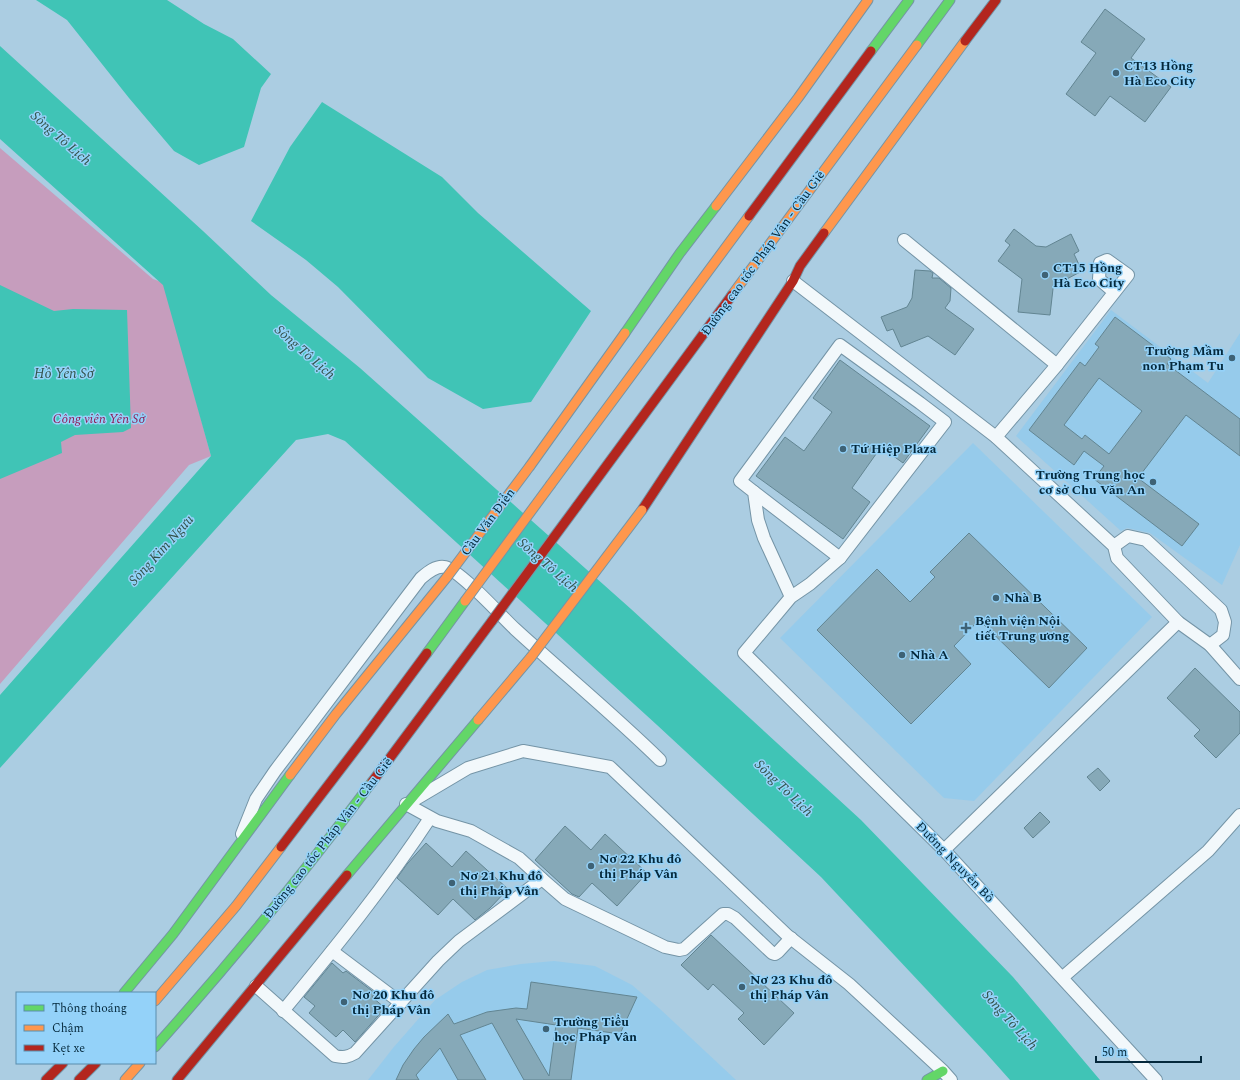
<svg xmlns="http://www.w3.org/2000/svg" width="1240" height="1080" viewBox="0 0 1240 1080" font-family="Spectral,serif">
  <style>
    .built { fill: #96cbeb }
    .green { fill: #c69dbd }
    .water { fill: #40c4b6 }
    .building { fill: #86a9b8; stroke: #628592; fill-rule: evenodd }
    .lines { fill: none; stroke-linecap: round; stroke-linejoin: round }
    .street-casing { stroke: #7494a6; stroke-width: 14 }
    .fast-casing { stroke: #7494a6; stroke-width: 11 }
    .slow-casing { stroke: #7494a6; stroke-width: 11 }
    .jam-casing { stroke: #7494a6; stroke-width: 11 }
    .street { stroke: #f2f8fb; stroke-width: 12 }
    .fast { stroke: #63d668; stroke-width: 9 }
    .slow { stroke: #ff974d; stroke-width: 9 }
    .jam { stroke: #b3261e; stroke-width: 9 }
    .slow-bridge-casing { stroke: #7494a6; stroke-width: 11; stroke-linecap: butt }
    .jam-bridge-casing { stroke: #7494a6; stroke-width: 11; stroke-linecap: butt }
    .slow-bridge { stroke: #ff974d; stroke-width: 9 }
    .jam-bridge { stroke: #b3261e; stroke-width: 9 }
    .poi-dot { fill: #3e6275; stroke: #94d2f9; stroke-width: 1.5 }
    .labels { text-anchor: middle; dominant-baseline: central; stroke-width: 3; stroke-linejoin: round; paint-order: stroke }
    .poi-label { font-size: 13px; font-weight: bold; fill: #04283b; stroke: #94d2f9; text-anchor: start }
    .street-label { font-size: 13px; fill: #04283b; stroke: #94d2f9 }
    .park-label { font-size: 13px; font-style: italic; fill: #8e1b54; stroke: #94d2f9 }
    .water-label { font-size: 14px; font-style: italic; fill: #33524a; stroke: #94d2f9 }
  </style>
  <rect width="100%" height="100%" fill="#abcde2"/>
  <g class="built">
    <polygon points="1111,310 1208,383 1240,333 1240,545 1222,585 1150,533 1127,528 1121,531 1016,436"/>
    <polygon points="973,443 1152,617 974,801 944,798 780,638"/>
    <polygon points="554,961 595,966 632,985 660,1009 736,1080 368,1080 393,1048 435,1000 462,982 487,970 521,964"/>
  </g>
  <polygon class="green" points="0,148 153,279 164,283 211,456 189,465 0,684"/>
  <g class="water">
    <polygon points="36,0 167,0 204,24 233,39 271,74 261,88 244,147 199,165 174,151 129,98 67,20"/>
    <polygon points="0,46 203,231 271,295 360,368 631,609 861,820 1013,977 1100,1080 1010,1080 986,1053 821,877 657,725 345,441 328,434 296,440 0,768 0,695 211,456 163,285 0,139"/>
    <polygon points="322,102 442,177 478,213 591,311 531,402 483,409 428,378 338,287 306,260 251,221 290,147"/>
    <polygon points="0,285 54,311 73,309 127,310 131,428 123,432 75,435 61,442 62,453 0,479"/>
  </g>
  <g class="building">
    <polygon points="1105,9 1145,39 1131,58 1171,87 1145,122 1110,96 1095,116 1066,94 1096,53 1081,42"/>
    <polygon points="1014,229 1036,246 1046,247 1071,234 1079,251 1074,254 1082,271 1063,281 1054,280 1050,315 1018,312 1022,279 998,261 1010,245 1005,241"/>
    <polygon points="915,270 930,271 933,273 932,278 939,278 951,288 950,301 945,308 974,329 955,355 928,336 901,347 893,329 887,331 881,317 907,307 912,298"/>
    <path d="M 1115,317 L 1171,359 L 1167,364 L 1240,419 L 1240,456 L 1186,415 L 1138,478 L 1199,524 L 1182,546 L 1094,479 L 1104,466 L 1084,451 L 1074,465 L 1029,430 L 1080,362 L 1085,366 L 1099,347 L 1095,344 ZM 1099,378 L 1142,411 L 1109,454 L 1085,435 L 1082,439 L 1064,425 Z"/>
    <polygon points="840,360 930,426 903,463 881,447 852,488 870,502 843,539 756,476 785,437 804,451 832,412 813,398"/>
    <polygon points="969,533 1087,648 1049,688 979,620 954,646 971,664 911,724 817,630 877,569 910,602 935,577 930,572"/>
    <polygon points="1195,668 1240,712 1240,733 1216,758 1194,736 1200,730 1167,698"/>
    <polygon points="1098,768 1110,781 1100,791 1087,777"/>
    <polygon points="1040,812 1050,822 1033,838 1024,828"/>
    <polygon points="565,826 591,850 605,834 647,873 617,906 592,883 579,897 572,894 535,860"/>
    <polygon points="426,843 452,867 466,851 508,889 490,908 475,920 453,899 438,915 397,878 407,864"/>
    <polygon points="711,935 794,1013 764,1045 738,1019 744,1013 713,984 708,990 681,965"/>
    <polygon points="332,963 343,973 346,971 375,993 372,997 385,1008 355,1042 343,1030 336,1037 309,1013 315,1006 304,997"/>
    <path d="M 531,982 L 637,997 L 620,1034 L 578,1028 L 571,1080 L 524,1080 L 492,1023 L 460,1035 L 486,1080 L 458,1080 L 440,1048 L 416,1075 L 419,1080 L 396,1080 L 403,1065 L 414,1049 L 424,1037 L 448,1014 L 454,1024 L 487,1012 L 516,1008 L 527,1009 ZM 516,1019 L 556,1025 L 549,1076 Z"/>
  </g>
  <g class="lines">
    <g class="street-casing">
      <g id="street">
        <polyline points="904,240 1057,365"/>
        <polyline points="793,281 996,437 1114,546 1117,558 1178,622 1210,645 1240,679"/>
        <polyline points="996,437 1057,365 1128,275 1107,260 1100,263 1099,279 1114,292"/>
        <polyline points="754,492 840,558"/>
        <polyline points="1114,546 1128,536 1146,540 1221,610 1225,622 1223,635 1210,645"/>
        <polyline points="791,597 764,538 758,520 754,492 740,481 840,345 920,403 945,422 840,558 810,584 791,597 744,653 944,850 1156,1080"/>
        <polyline points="414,800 468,768 523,751 610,767 788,936 849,984 943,1071 951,1080"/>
        <polyline points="406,804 437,821 471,831 519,858 542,879 565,899 665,947 679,950 684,949 723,914 728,914 735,918 772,953 775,954 778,952 791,938"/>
        <path d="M 242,834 L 256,799 L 275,771 L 421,578 C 427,573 436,565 445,567 C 461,571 501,616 515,629 C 563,673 613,714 660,760"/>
        <polyline points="944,850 1178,622"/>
        <polyline points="332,951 401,1003"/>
        <polyline points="1063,977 1208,851 1240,815"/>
        <path d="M 256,986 L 335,1056 C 344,1058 348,1057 355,1053 L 438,961 L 459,941 L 542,879"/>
        <path d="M 283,1011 C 335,948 386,885 430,818"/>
      </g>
    </g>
    <g class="fast-casing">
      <g id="fast">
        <polyline points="917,45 950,0"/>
        <polyline points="871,51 909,0"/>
        <polyline points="625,333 680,253 716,206"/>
        <polyline points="427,653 465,601"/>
        <polyline points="347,875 478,720"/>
        <polyline points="124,993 173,934 290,775"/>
        <path d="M 155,1047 C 231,962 304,873 372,782"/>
        <polyline points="927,1080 943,1071"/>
      </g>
    </g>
    <g class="slow-casing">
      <g id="slow">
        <polyline points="716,206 798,98 868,0"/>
        <polyline points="824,233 965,41"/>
        <polyline points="732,295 917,45"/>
        <polyline points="530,466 625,333"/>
        <polyline points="551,484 749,216"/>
        <polyline points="478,720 531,657"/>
        <polyline points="290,775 336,714 447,577"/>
        <polyline points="155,1001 236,906 281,847"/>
        <polyline points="125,1080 140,1063"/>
      </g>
    </g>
    <g class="jam-casing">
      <g id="jam">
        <polyline points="965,41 996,0"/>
        <polyline points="749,216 871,51"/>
        <polyline points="577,506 732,295"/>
        <polyline points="642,510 793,281 800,266 824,233"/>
        <polyline points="372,782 492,621"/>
        <polyline points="281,847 362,741 427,653"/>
        <polyline points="46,1080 63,1063"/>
        <polyline points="79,1080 96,1063"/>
        <polyline points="177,1080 347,875"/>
      </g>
    </g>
    <use href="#street" class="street"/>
    <use href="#fast" class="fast"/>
    <use href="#slow" class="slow"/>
    <use href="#jam" class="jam"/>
    <g class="slow-bridge-casing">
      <g id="slow-bridge">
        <polyline points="447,577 530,466"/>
        <polyline points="465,601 551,484"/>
        <polyline points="531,657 642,510"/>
      </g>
    </g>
    <g class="jam-bridge-casing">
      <polyline id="jam-bridge" points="492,621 577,506"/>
    </g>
    <use href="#slow-bridge" class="slow-bridge"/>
    <use href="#jam-bridge" class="jam-bridge"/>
  </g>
  <g class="poi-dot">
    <circle cx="1116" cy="73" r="4"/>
    <circle cx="1045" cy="275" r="4"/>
    <circle cx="1232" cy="358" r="4"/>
    <circle cx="843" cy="449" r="4"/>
    <circle cx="1153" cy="482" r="4"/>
    <circle cx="996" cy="598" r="4"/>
    <path d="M964 622h4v4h4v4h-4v4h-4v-4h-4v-4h4z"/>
    <circle cx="902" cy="655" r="4"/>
    <circle cx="591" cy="866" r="4"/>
    <circle cx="452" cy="883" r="4"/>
    <circle cx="742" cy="987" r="4"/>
    <circle cx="344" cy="1002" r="4"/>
    <circle cx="546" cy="1029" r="4"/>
  </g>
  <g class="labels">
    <g class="poi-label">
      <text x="1124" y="66">CT13 Hồng<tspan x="1124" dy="15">Hà Eco City</tspan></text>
      <text x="1053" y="268">CT15 Hồng<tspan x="1053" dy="15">Hà Eco City</tspan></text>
      <text x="1224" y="351" text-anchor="end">Trường Mầm<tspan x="1224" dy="15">non Phạm Tu</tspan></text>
      <text x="851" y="449">Tứ Hiệp Plaza</text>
      <text x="1145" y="475" text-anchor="end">Trường Trung học<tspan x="1145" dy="15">cơ sở Chu Văn An</tspan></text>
      <text x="1004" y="598">Nhà B</text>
      <text x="975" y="621">Bệnh viện Nội<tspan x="975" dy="15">tiết Trung ương</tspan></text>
      <text x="910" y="655">Nhà A</text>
      <text x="599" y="859">Nơ 22 Khu đô<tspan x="599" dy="15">thị Pháp Vân</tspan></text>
      <text x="460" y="876">Nơ 21 Khu đô<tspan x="460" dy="15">thị Pháp Vân</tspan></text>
      <text x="750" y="980">Nơ 23 Khu đô<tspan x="750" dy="15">thị Pháp Vân</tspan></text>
      <text x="352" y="995">Nơ 20 Khu đô<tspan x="352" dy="15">thị Pháp Vân</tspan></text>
      <text x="554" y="1022">Trường Tiểu<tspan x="554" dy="15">học Pháp Vân</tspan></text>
    </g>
    <g class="street-label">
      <text transform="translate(763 253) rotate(-54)">Đường cao tốc Pháp Vân - Cầu Giẽ</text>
      <text transform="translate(488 522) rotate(-53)">Cầu Văn Điển</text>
      <text transform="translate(328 838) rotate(-52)">Đường cao tốc Pháp Vân - Cầu Giẽ</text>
      <text transform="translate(955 862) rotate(46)">Đường Nguyễn Bồ</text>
    </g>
    <g class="park-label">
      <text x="99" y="419">Công viên Yên Sở</text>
    </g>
    <g class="water-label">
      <text transform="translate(61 138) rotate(41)">Sông Tô Lịch</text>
      <text transform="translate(305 352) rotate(41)">Sông Tô Lịch</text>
      <text x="64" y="373">Hồ Yên Sở</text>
      <text transform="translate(161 550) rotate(-48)">Sông Kim Ngưu</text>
      <text transform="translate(548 565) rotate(41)">Sông Tô Lịch</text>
      <text transform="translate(784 788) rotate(44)">Sông Tô Lịch</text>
      <text transform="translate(1010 1020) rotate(48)">Sông Tô Lịch</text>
    </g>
  </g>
  <rect x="16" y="992" width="140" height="72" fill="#94d2f9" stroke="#5a8ead"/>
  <rect x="24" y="1005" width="20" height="6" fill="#63d668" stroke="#5a8ead"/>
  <text x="52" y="1012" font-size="12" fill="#04283b">Thông thoáng</text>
  <rect x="24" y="1025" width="20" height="6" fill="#ff974d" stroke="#5a8ead"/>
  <text x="52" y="1032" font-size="12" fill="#04283b">Chậm</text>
  <rect x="24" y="1045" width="20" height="6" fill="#b3261e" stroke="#5a8ead"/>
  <text x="52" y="1052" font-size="12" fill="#04283b">Kẹt xe</text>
  <path d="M1096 1056v6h105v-6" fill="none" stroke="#04283b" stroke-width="2"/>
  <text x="1102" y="1056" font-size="12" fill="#04283b" stroke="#94d2f9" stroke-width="3" paint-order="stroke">50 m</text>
</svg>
